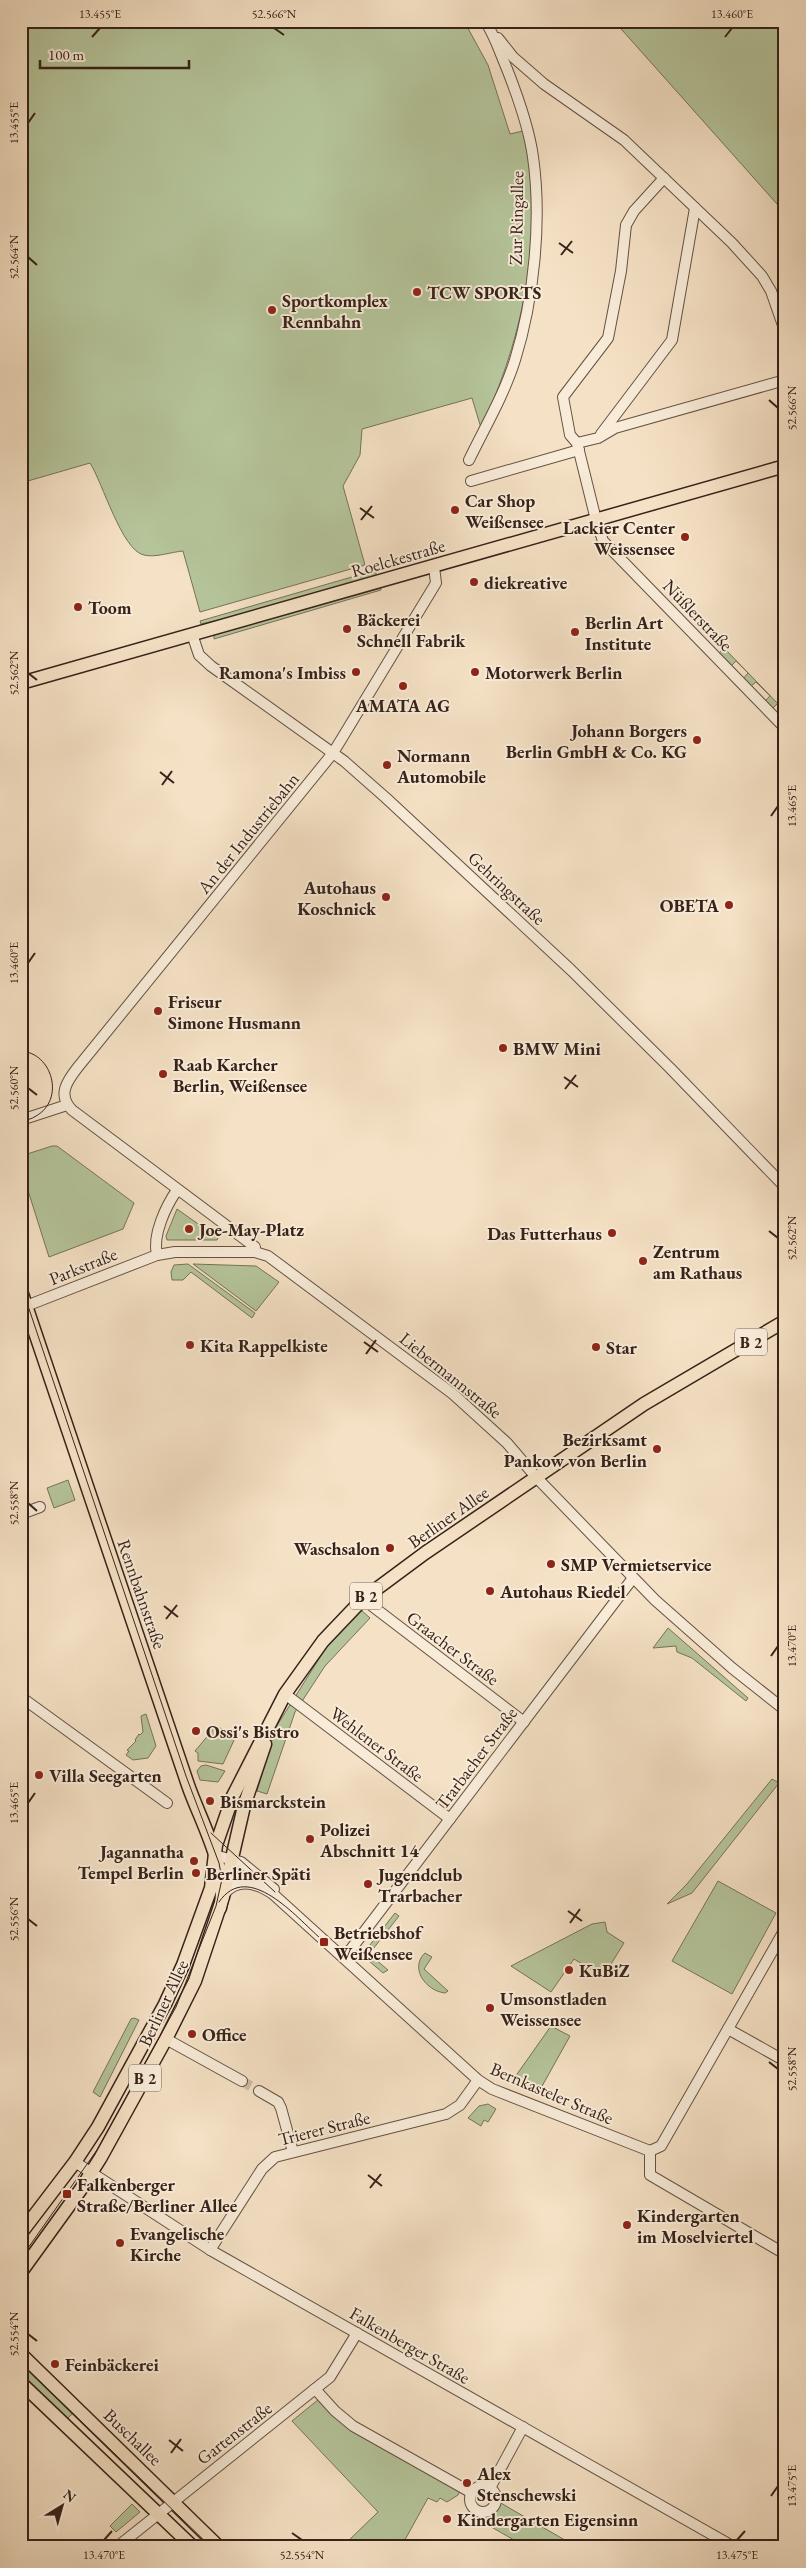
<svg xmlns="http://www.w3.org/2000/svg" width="806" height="2568" viewBox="0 0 806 2568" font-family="'EB Garamond',serif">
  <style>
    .green { fill: #b5c49a; stroke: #76725a }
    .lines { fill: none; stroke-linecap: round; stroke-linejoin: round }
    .minor-tunnel { stroke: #cfbba3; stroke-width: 10; stroke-dasharray: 10 5; stroke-linecap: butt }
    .minor-casing { stroke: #665144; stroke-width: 12 }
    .major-casing { stroke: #372119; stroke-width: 15 }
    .minor { stroke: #f8ecd9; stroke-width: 10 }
    .major { stroke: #f5e1c5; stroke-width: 12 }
    .tram { stroke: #372119; stroke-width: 1 }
    .ticks { fill: none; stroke: #372119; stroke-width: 2 }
    .poi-dot { fill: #8f2418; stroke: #f8ecd9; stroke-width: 2 }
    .labels { text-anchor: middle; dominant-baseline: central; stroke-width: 4; stroke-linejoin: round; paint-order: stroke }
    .shield { fill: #f8ecd9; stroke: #715e53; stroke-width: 1 }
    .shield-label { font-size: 16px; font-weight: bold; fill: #372119 }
    .street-label { font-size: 18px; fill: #372119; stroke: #f8ecd9 }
    .poi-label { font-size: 18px; font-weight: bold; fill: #372119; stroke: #f8ecd9; text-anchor: start }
    .neatline { fill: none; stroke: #372119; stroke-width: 2 }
    .ticks-label { font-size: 12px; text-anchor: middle; fill: #372119 }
  </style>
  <rect width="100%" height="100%" fill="#f5e1c5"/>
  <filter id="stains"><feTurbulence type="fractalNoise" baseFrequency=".004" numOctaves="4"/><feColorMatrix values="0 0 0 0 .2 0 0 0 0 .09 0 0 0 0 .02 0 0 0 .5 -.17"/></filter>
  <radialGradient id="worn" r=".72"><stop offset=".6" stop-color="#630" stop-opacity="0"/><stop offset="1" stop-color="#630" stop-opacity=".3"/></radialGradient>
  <g class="green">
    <path d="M 21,21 L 464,21 L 488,65 L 510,134 L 523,131 C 547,227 523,340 481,428 L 472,398 L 362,429 L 360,455 L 343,486 L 365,565 L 200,612 L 183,551 C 171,552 155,558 144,555 C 122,551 102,481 90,463 L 21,483 Z"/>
    <polygon points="614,21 785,21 785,50 777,66 785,74 785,213"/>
    <polygon points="376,570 376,577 240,615 201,624 200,621"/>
    <polygon points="381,588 381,590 214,639 214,635"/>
    <polygon points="724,648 785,711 785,712 777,704 772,709 765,701 770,696 756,682 750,687 743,679 748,673 736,661 731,666 718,654"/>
    <polygon points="52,1146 57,1146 134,1203 123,1229 49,1257 25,1181 23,1181 21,1156"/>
    <polygon points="177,1209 218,1238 217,1240 167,1240 166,1236"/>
    <polygon points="188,1264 255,1313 252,1318 191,1272 183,1280 172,1280 171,1272 174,1265"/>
    <polygon points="193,1264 256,1266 279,1282 256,1311"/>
    <polygon points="68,1480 75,1500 54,1508 47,1488"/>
    <polygon points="361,1610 370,1618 325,1666 295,1712 267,1794 257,1791 276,1727 329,1643"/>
    <polygon points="668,1628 748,1698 746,1701 692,1658 677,1652 676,1646 653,1648"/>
    <polygon points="146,1714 156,1746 148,1758 133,1760 126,1755 129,1751 127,1750 136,1741 135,1740 139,1734 140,1735 143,1732 141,1716"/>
    <polygon points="216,1726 236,1736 223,1764 198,1761 198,1753 195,1751"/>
    <polygon points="206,1765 225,1771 218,1782 200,1780 197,1771 201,1766"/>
    <polygon points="772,1779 779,1783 692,1893 667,1904 687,1884"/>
    <polygon points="718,1881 776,1913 732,1994 672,1961"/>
    <polygon points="395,1913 399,1916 369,1954 388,1970 383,1973 362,1955"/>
    <polygon points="605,1922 607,1932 624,1943 603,1977 574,1959 551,1992 511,1966 592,1924"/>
    <path d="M 425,1953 L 432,1957 L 424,1969 L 448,1991 L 445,1993 C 426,1991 409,1968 425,1953 Z"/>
    <polygon points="134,2018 139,2020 100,2097 93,2092 131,2019"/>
    <polygon points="551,2026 570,2036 541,2088 515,2077"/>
    <polygon points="488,2104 496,2109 488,2122 484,2120 481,2126 468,2118 479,2106"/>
    <polygon points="21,2360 73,2413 67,2419 21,2373"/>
    <polygon points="319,2399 461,2489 458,2495 447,2502 440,2498 437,2502 428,2498 401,2547 349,2547 346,2543 378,2512 292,2421"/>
    <polygon points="501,2503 511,2509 577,2547 526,2547 488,2525"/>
    <polygon points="132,2504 140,2512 116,2532 110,2526"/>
  </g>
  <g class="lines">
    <polyline class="minor-tunnel" points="242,2081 259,2091"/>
    <g class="minor-casing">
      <g id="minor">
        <polyline points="498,38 513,57 544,84 624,140 732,243 762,276 771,291 785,331"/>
        <polyline points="785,380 615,428 598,438 577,443 596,520 603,541 785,728"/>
        <polyline points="601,434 672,340 695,208"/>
        <polyline points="577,443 570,435 563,397 608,338 621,271 626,225 634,211 664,178"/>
        <path d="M 469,460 C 485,427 504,395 515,360 C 534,299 542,220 533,157 C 529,127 518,97 507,69 C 500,53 495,36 485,21"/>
        <polyline points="471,481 579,450"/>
        <polyline points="192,634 199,655 211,666 344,761 386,798 571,970 670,1068 785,1187"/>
        <polyline points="21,1120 67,1105"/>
        <path d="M 255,1252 L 255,1247 L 72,1110 C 57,1095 67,1081 78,1067 L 333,753 L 436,583 L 434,567"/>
        <path d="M 157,1255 C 152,1235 166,1206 177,1190"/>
        <polyline points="21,1308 157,1255 175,1252 255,1252 268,1256 453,1394 507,1443 536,1477 655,1600 732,1668 785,1710"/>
        <polyline points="21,1514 40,1507"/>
        <polyline points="363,1599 524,1722"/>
        <polyline points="285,1694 450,1819"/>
        <polyline points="21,1697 167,1803"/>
        <polyline points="214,1855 241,1862 274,1889"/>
        <path d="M 225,1893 C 239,1877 258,1884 273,1894 L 478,2080 L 492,2089 L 650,2151"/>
        <polyline points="345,1957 633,1578"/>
        <polyline points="728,2029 785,2061"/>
        <polyline points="166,2039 242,2081"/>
        <polyline points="259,2091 278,2102 281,2108 293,2152"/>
        <polyline points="650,2151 661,2146 785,1929"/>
        <polyline points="650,2151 650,2175 785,2254"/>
        <polyline points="75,2162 212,2251 734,2547"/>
        <polyline points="210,2250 262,2169 275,2157 446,2114 460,2105 478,2080"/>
        <polyline points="315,2389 335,2411 353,2426 472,2493"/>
        <circle cx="483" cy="2499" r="13"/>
        <polyline points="490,2488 523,2427"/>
        <polyline points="117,2547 330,2377 357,2333"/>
      </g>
    </g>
    <g class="major-casing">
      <g id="major">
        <polyline points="21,683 785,466"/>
        <path d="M 21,1291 L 188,1785 C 200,1820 230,1872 220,1908"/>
        <polyline points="21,2233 75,2162 98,2127 165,2004 183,1965 211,1888 216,1845 233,1796 285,1694 323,1641 363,1599 425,1553 644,1404 785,1321"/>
        <polyline points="21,2272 81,2189 101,2157 166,2039 195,1981 223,1897 244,1806 265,1744"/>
        <polyline points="21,2354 219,2547"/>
        <polyline points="21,2383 193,2547"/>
      </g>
    </g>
    <use href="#minor" class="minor"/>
    <use href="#major" class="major"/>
    <g class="tram">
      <path d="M 21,1051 C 53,1053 65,1100 36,1116 C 32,1119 26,1120 21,1122"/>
      <polyline points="21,1285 186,1776 219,1863 222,1879 216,1906 176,2007 97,2150 21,2258"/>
      <polyline points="211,1833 275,1892"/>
      <path d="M 219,1902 C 248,1859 297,1918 320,1938"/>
      <polyline points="21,2363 211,2547"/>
    </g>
  </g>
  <path class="ticks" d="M 274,28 L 284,35M 92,37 L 100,28M 725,37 L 732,28M 28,123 L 35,113M 559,243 L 573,253M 561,255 L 572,241M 28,257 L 37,265M 769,400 L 778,408M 360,508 L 374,518M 361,520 L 372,506M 28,673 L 37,680M 160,772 L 174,783M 162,785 L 172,771M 771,816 L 778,806M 28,963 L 35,953M 564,1077 L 578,1087M 28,1088 L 37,1095M 565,1089 L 576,1075M 769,1231 L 778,1238M 364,1342 L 378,1352M 366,1354 L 376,1340M 28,1503 L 37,1511M 164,1606 L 178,1617M 166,1619 L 177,1605M 771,1656 L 778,1646M 28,1803 L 35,1793M 568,1911 L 582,1921M 28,1919 L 37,1926M 570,1923 L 580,1909M 769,2062 L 778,2069M 368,2175 L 382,2186M 370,2188 L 381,2174M 28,2334 L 37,2341M 169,2440 L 183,2451M 171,2453 L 181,2439M 771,2496 L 778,2486M 292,2533 L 302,2540M 104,2540 L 112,2531M 737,2540 L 745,2531"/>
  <g class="poi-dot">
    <circle cx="417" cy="292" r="5"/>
    <circle cx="272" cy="310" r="5"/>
    <circle cx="455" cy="510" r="5"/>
    <circle cx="685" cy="537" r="5"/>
    <circle cx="474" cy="582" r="5"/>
    <circle cx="78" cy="607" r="5"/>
    <circle cx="347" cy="629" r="5"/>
    <circle cx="575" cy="632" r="5"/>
    <circle cx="356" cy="672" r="5"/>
    <circle cx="475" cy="672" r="5"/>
    <circle cx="403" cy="686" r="5"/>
    <circle cx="697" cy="740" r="5"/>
    <circle cx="387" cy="765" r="5"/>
    <circle cx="386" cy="897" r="5"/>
    <circle cx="729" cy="905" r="5"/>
    <circle cx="158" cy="1011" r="5"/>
    <circle cx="503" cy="1048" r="5"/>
    <circle cx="163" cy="1074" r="5"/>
    <circle cx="189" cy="1229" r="5"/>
    <circle cx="612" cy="1233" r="5"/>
    <circle cx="643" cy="1261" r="5"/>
    <circle cx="190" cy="1345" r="5"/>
    <circle cx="596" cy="1347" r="5"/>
    <circle cx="657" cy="1449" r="5"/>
    <circle cx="390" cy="1548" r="5"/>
    <circle cx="551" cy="1564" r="5"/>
    <circle cx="490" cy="1591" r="5"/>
    <circle cx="196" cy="1731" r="5"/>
    <circle cx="39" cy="1775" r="5"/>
    <circle cx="210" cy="1801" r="5"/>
    <circle cx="310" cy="1839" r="5"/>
    <circle cx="194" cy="1861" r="5"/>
    <circle cx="196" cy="1873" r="5"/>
    <circle cx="368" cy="1884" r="5"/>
    <rect x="319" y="1937" width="10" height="10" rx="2.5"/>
    <circle cx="569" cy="1970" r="5"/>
    <circle cx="490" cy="2008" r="5"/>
    <circle cx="192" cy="2034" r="5"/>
    <rect x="62" y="2189" width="10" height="10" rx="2.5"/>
    <circle cx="627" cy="2225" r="5"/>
    <circle cx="120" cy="2243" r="5"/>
    <circle cx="55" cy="2364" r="5"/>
    <circle cx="467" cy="2483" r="5"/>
    <circle cx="447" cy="2519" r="5"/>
  </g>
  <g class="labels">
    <g class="shield">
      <rect x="735" y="1328.5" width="32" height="27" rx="4"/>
      <rect x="350" y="1582.5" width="32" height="27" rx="4"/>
      <rect x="129" y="2064.5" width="32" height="27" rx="4"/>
    </g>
    <g class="shield-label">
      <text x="751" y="1342">B 2</text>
      <text x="366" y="1596">B 2</text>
      <text x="145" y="2078">B 2</text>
    </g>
    <g class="street-label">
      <text transform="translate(516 218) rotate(-89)">Zur Ringallee</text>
      <text transform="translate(398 558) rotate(-16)">Roelckestraße</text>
      <text transform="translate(698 615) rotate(46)">Nüßlerstraße</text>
      <text transform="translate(248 833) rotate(-51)">An der Industriebahn</text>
      <text transform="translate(507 888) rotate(43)">Gehringstraße</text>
      <text transform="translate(83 1266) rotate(-22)">Parkstraße</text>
      <text transform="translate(451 1375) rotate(39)">Liebermannstraße</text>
      <text transform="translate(448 1517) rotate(-35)">Berliner Allee</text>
      <text transform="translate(142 1594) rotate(71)">Rennbahnstraße</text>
      <text transform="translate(453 1648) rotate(37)">Graacher Straße</text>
      <text transform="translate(377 1744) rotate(37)">Wehlener Straße</text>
      <text transform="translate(476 1758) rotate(-53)">Trarbacher Straße</text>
      <text transform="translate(163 2003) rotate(-65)">Berliner Allee</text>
      <text transform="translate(552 2093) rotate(23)">Bernkasteler Straße</text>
      <text transform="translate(324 2128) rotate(-14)">Trierer Straße</text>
      <text transform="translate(410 2345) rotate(30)">Falkenberger Straße</text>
      <text transform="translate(234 2433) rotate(-38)">Gartenstraße</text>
      <text transform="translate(133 2437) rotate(44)">Buschallee</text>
    </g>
    <g class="poi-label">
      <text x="427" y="292">TCW SPORTS</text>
      <text x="282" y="300">Sportkomplex<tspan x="282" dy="21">Rennbahn</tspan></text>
      <text x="465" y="500">Car Shop<tspan x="465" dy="21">Weißensee</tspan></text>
      <text x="675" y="527" text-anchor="end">Lackier Center<tspan x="675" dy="21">Weissensee</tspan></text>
      <text x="484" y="582">diekreative</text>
      <text x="88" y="607">Toom</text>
      <text x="357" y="619">Bäckerei<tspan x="357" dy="21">Schnell Fabrik</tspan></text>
      <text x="585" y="622">Berlin Art<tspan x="585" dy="21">Institute</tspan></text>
      <text x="346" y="672" text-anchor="end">Ramona's Imbiss</text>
      <text x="485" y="672">Motorwerk Berlin</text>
      <text x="403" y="705" text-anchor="middle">AMATA AG</text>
      <text x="687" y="730" text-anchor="end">Johann Borgers<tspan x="687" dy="21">Berlin GmbH &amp; Co. KG</tspan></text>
      <text x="397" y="755">Normann<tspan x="397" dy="21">Automobile</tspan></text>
      <text x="376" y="887" text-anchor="end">Autohaus<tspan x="376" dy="21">Koschnick</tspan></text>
      <text x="719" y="905" text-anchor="end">OBETA</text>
      <text x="168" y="1001">Friseur<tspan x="168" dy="21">Simone Husmann</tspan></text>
      <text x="513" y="1048">BMW Mini</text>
      <text x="173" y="1064">Raab Karcher<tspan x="173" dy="21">Berlin, Weißensee</tspan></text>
      <text x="199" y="1229">Joe-May-Platz</text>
      <text x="602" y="1233" text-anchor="end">Das Futterhaus</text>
      <text x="653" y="1251">Zentrum<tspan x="653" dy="21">am Rathaus</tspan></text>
      <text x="200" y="1345">Kita Rappelkiste</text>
      <text x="606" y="1347">Star</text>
      <text x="647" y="1439" text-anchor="end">Bezirksamt<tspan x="647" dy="21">Pankow von Berlin</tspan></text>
      <text x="380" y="1548" text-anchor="end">Waschsalon</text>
      <text x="561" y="1564">SMP Vermietservice</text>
      <text x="500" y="1591">Autohaus Riedel</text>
      <text x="206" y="1731">Ossi's Bistro</text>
      <text x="49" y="1775">Villa Seegarten</text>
      <text x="220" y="1801">Bismarckstein</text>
      <text x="320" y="1829">Polizei<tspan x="320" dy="21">Abschnitt 14</tspan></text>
      <text x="184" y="1851" text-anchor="end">Jagannatha<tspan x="184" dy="21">Tempel Berlin</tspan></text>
      <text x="206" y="1873">Berliner Späti</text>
      <text x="378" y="1874">Jugendclub<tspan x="378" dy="21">Trarbacher</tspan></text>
      <text x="334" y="1932">Betriebshof<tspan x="334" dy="21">Weißensee</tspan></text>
      <text x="579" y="1970">KuBiZ</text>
      <text x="500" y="1998">Umsonstladen<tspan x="500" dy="21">Weissensee</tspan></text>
      <text x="202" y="2034">Office</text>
      <text x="77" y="2184">Falkenberger<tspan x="77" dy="21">Straße/Berliner Allee</tspan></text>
      <text x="637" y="2215">Kindergarten<tspan x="637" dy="21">im Moselviertel</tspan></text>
      <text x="130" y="2233">Evangelische<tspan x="130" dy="21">Kirche</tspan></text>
      <text x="65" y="2364">Feinbäckerei</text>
      <text x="477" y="2473">Alex<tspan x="477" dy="21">Stenschewski</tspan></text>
      <text x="457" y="2519">Kindergarten Eigensinn</text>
    </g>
  </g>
  <rect width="806" height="2568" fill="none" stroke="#f5e1c5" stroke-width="55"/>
  <g transform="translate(62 2506) rotate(37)" stroke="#f8ecd9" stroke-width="4" paint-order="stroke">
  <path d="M0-4L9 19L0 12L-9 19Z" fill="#372119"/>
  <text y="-8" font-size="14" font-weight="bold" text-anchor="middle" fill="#372119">N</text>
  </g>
  <path d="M40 60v8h149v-8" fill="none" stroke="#372119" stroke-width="2.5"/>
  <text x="48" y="60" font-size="15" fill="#372119" stroke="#f8ecd9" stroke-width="4" paint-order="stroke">100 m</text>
  <rect x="28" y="28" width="750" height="2512" class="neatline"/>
  <g class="ticks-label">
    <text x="100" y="18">13.455°E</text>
    <text x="274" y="18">52.566°N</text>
    <text x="732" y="18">13.460°E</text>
    <text transform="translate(14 123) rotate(-90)" y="4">13.455°E</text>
    <text transform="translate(14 257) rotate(-90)" y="4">52.564°N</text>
    <text transform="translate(792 408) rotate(-90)" y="4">52.566°N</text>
    <text transform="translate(14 673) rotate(-90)" y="4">52.562°N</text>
    <text transform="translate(792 806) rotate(-90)" y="4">13.465°E</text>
    <text transform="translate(14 963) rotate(-90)" y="4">13.460°E</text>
    <text transform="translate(14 1088) rotate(-90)" y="4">52.560°N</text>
    <text transform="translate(792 1238) rotate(-90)" y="4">52.562°N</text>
    <text transform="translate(14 1503) rotate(-90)" y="4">52.558°N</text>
    <text transform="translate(792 1646) rotate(-90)" y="4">13.470°E</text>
    <text transform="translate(14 1803) rotate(-90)" y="4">13.465°E</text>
    <text transform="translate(14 1919) rotate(-90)" y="4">52.556°N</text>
    <text transform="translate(792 2069) rotate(-90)" y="4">52.558°N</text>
    <text transform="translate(14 2334) rotate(-90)" y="4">52.554°N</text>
    <text transform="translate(792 2486) rotate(-90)" y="4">13.475°E</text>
    <text x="104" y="2559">13.470°E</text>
    <text x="302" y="2559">52.554°N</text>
    <text x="737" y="2559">13.475°E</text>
  </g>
  <rect width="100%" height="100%" filter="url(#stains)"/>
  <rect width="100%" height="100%" fill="url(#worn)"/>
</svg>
